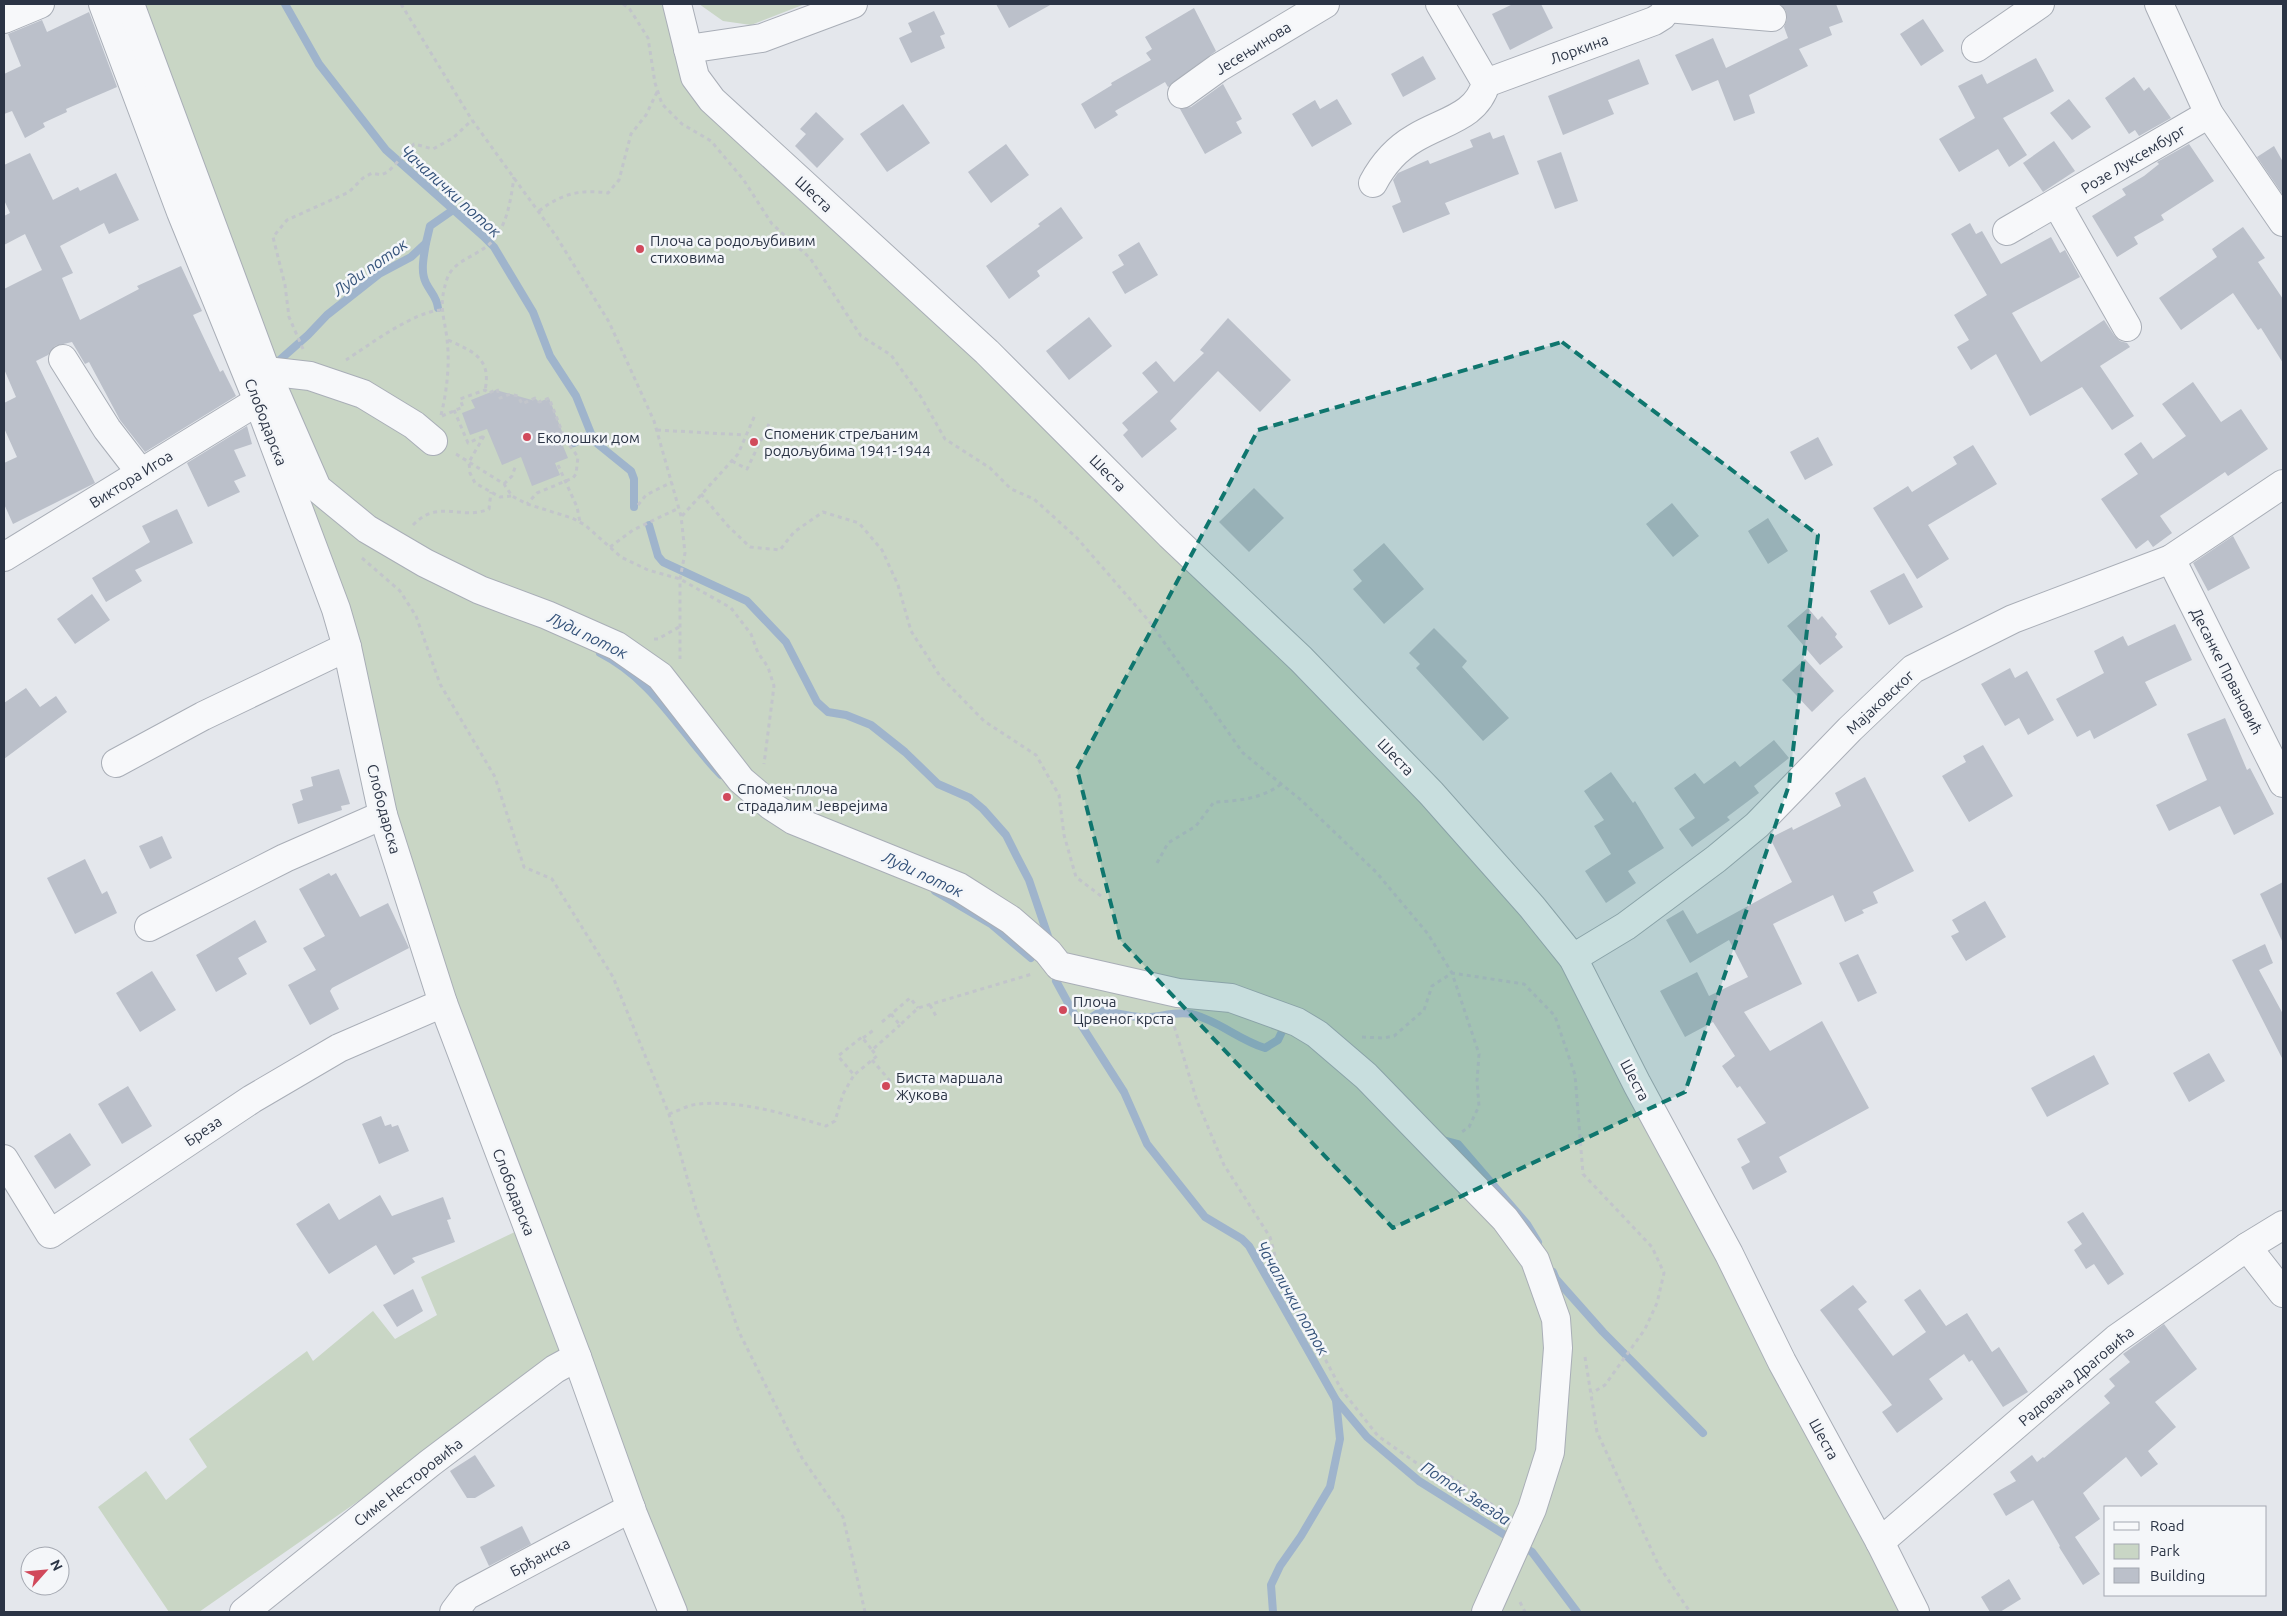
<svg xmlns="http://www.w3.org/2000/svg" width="2287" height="1616" viewBox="0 0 2287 1616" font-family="Ubuntu,sans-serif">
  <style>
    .green { fill: #c9d6c5 }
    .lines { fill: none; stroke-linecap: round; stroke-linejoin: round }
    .stream { stroke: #9fb4cc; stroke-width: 8 }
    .building { fill: #bbc0ca }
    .minor-casing { stroke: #a9aeb7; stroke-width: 30 }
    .path { stroke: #c2c5cb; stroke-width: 3; stroke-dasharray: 4 4; stroke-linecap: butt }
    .minor { stroke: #f7f8fa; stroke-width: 28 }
    .marked { fill: #0f766e; fill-opacity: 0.2; stroke: #0f766e; stroke-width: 4; stroke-dasharray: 10 6; stroke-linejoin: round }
    .poi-dot { fill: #d1495b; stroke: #f4f6f9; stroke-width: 2 }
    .labels { text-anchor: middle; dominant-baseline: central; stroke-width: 5; stroke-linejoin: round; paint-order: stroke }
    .street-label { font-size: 15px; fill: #2b3445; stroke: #f4f6f9 }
    .poi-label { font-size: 15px; fill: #2b3445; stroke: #f4f6f9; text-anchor: start }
    .water-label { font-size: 16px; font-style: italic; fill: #34527a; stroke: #f4f6f9 }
  </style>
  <rect width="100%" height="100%" fill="#e4e7ec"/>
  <g class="green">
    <polygon points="103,4 689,4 695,77 987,352 1532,907 1915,1612 673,1612 574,1351 199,1612 169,1612 98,1507 146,1471 166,1500 207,1467 189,1439 307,1351 313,1361 373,1311 395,1339 437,1315 421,1277 527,1226 443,1003 347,647"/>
    <polygon points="699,4 805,4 751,25 723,21"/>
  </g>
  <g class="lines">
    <g class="stream">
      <polyline points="285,4 319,64 386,150 483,236 494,247 533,312 550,356 576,396 594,441 631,471 634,479 634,507"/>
      <path d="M 426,243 C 424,256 420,271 426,283 C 431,293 437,297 438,308"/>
      <polyline points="274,365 308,335 327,315 379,274 411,257 426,243 430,226 453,210"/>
      <polyline points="574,443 590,434"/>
      <polyline points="649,525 658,556 663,562 747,601 786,642 817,702 828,712 846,715 871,725 905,752 938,784 970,798 983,809 1006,835 1016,855 1029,880 1049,939"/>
      <path d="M 600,653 C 655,681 680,733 721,775"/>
      <polyline points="935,891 991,924 1031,958"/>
      <polyline points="1056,981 1073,1012 1124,1092 1147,1144 1205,1217 1242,1239 1249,1246 1336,1400 1340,1439 1330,1487 1301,1536 1280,1566 1271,1585 1273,1612"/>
      <path d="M 1081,1024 L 1101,1011 C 1114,1012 1126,1016 1139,1017 C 1158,1019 1174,1010 1192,1014 C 1219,1021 1239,1040 1265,1048 L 1278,1040 L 1286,1023"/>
      <polyline points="1439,1139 1458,1144 1527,1224 1538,1242"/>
      <polyline points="1553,1272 1556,1279 1603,1332 1703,1433"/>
      <polyline points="1336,1400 1367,1437 1419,1481 1532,1552 1577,1612"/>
    </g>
  </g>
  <g class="building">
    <polygon points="996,4 1052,4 1009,28"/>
    <polygon points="1513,4 1541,4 1553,28 1510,50 1492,14"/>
    <polygon points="1780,4 1836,4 1843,22 1829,27 1832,35 1799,49 1808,66 1749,95 1755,113 1734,121 1718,80 1692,91 1675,55 1713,38 1726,68 1788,38 1784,27 1787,19 1786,11"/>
    <polygon points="1194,8 1216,51 1168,87 1165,82 1115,111 1118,115 1095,129 1081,104 1112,85 1111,83 1151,60 1146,53 1152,49 1145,37"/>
    <polygon points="934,11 945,34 940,36 945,48 911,63 899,38 912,32 908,23"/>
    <polygon points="89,12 117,87 66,109 67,112 43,123 45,127 25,138 12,111 4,114 4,74 21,66 8,34 42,20 47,32"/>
    <polygon points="1923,19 1944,51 1921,66 1900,34"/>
    <polygon points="1423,56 1436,79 1403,97 1391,74"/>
    <polygon points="2036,58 2054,91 2003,118 2027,155 2009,167 1998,149 1959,172 1939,139 1975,118 1958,86 1982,74 1987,84"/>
    <polygon points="1639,59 1649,84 1608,100 1614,114 1563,135 1548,96"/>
    <polygon points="2134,77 2144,91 2149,87 2171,118 2139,136 2135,130 2129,134 2105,98"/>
    <polygon points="1223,84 1242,119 1236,122 1242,133 1205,154 1180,109 1191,107"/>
    <polygon points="1337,99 1352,124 1312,147 1292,114 1315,100 1320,109"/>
    <polygon points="2069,99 2091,127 2072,140 2050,113"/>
    <polygon points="903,104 930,143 887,172 860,134"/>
    <polygon points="816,112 844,139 817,168 795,146 806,134 800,129"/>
    <polygon points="1490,132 1493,139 1504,135 1519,174 1445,203 1450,214 1403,233 1392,206 1401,202 1393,180 1398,173 1428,160 1430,164 1473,147 1470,140"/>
    <polygon points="2054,141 2075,171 2043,192 2023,163"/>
    <polygon points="1006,144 1029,175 991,203 968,172"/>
    <polygon points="2189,144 2214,181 2161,215 2164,220 2134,237 2138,244 2117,257 2092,216 2126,195 2122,189 2144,176 2159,164 2157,162"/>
    <polygon points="2274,146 2283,162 2283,195 2257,157"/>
    <polygon points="1561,152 1578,201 1555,209 1537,161"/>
    <polygon points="30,153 53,200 78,187 80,191 116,173 139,220 109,234 104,223 60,246 73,273 62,278 80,320 139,289 137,286 181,266 202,311 193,315 220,372 223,370 236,396 145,452 120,420 89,362 85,364 72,342 55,346 48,355 36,361 95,483 13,524 4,504 4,463 17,457 4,428 4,403 16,397 4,369 4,289 42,270 25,234 4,245 4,216 10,213 4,200 4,165"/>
    <polygon points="1061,207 1083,238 1037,271 1040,276 1009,299 986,266 1040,226 1038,224"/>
    <polygon points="1970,223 1976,234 1982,231 2001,264 2051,237 2060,253 2065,250 2080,277 2012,313 2041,362 2104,320 2114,335 2120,341 2127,343 2130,347 2100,366 2134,416 2112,430 2082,387 2030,416 1996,354 1971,370 1957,347 1969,340 1954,315 1987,295 1951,234"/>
    <polygon points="2243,227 2265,258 2258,262 2283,299 2283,363 2261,328 2258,330 2233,293 2181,330 2159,298 2217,257 2212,249"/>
    <polygon points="1139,242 1158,275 1125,294 1112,272 1124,265 1118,255"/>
    <polygon points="1089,317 1112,346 1069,380 1046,351"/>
    <polygon points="1228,318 1291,380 1260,412 1218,371 1170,421 1177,429 1142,458 1123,435 1128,430 1122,423 1158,392 1142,373 1156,361 1174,382 1204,353 1200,350"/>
    <polygon points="2193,382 2221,422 2241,409 2268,449 2228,476 2225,472 2160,516 2172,533 2153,547 2148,540 2136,549 2101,499 2138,474 2124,454 2141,442 2153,459 2186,436 2162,404"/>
    <polygon points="496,390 532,400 535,398 539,402 549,398 565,439 561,441 568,458 555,463 560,475 532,486 521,457 502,465 487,429 470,435 462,413 475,408 471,400"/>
    <polygon points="247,426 252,444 234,450 246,476 234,481 240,492 208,507 187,463"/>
    <polygon points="1818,437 1833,465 1805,480 1790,452"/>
    <polygon points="1973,445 1997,484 1928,525 1949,559 1917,579 1873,508 1908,486 1912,492 1957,464 1953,457"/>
    <polygon points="1254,488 1284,518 1249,552 1219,522"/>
    <polygon points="1672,503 1699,536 1673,557 1646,524"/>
    <polygon points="177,509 193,543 135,570 142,581 106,602 92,578 150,542 142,526"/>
    <polygon points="1768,518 1788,551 1768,564 1748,531"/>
    <polygon points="2233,536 2250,568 2208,591 2193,563"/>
    <polygon points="1384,543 1424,589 1384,624 1353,589 1362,581 1353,570"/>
    <polygon points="1904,573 1923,607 1889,625 1870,591"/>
    <polygon points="92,594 110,620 75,644 57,619"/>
    <polygon points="1808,608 1818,620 1822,616 1837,634 1835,637 1843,647 1820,665 1787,626"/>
    <polygon points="2175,624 2192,660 2145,682 2157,705 2094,739 2090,730 2077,737 2056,699 2104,673 2094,651 2123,636 2128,646"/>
    <polygon points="1434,628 1467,661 1462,667 1509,718 1483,741 1416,668 1420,664 1409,653"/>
    <polygon points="1805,659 1834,691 1812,712 1782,680"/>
    <polygon points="2010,668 2015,678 2027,671 2054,720 2028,735 2019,718 2005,726 1981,684"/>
    <polygon points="26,688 40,707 56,696 67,712 4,759 4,703"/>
    <polygon points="2225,718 2247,770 2250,768 2274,814 2234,835 2220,806 2169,831 2156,805 2207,780 2187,734"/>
    <polygon points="1774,740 1789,758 1754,786 1759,793 1727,817 1730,820 1692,847 1679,829 1695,818 1674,788 1695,773 1704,784 1735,761 1740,767"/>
    <polygon points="1983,745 2013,796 1969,822 1942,776 1966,762 1963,756"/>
    <polygon points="339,769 350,804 341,806 342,810 298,824 292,804 303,800 300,790 313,786 311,777"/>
    <polygon points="1611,772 1633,803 1635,801 1664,848 1628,871 1636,883 1606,903 1585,871 1611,854 1594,826 1604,820 1584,791"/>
    <polygon points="1865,777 1914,871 1873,892 1878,903 1862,910 1864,913 1845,922 1833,895 1773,924 1802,984 1744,1012 1770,1051 1822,1021 1869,1108 1779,1157 1787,1172 1753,1190 1741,1167 1750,1162 1737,1139 1766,1123 1740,1086 1737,1088 1722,1066 1735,1056 1713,1022 1685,1037 1660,991 1697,972 1709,996 1748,977 1729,940 1690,963 1666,920 1683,910 1697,934 1792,882 1770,838 1792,827 1793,830 1841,806 1835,793"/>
    <polygon points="162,836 172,858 150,869 139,846"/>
    <polygon points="85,859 102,894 107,891 117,913 75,934 47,878"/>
    <polygon points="329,873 331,876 336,873 360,917 388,903 409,948 332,988 330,991 339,1009 310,1025 288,985 316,970 303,948 325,936 299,889"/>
    <polygon points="2283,882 2283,943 2260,894"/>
    <polygon points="1985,901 2006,937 1966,961 1951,936 1959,932 1952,920"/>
    <polygon points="255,920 267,942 238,958 247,974 216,992 196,955"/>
    <polygon points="2265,944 2273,963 2259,970 2283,1014 2283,1060 2232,960"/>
    <polygon points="1858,954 1877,993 1858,1002 1839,963"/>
    <polygon points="152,971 176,1010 140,1032 116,993"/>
    <polygon points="2209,1053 2225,1081 2189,1102 2173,1073"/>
    <polygon points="2094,1055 2109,1084 2047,1117 2031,1088"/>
    <polygon points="128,1086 152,1126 122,1144 98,1104"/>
    <polygon points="381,1116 385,1126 391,1124 392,1127 398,1125 409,1151 379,1164 362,1124"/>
    <polygon points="70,1133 91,1165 55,1189 34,1156"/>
    <polygon points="380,1195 392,1216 443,1197 451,1219 447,1220 455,1242 412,1258 415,1262 394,1275 376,1245 329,1274 296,1224 329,1203 339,1220"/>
    <polygon points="2083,1212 2124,1274 2108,1285 2094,1264 2086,1269 2074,1250 2082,1244 2067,1222"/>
    <polygon points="1853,1285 1867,1302 1858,1309 1893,1356 1926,1332 1904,1300 1920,1289 1946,1326 1967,1313 1992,1352 1999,1347 2028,1392 2003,1407 1972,1360 1969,1362 1964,1354 1929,1379 1943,1399 1897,1433 1882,1412 1892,1405 1820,1310"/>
    <polygon points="413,1289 423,1311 397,1327 383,1305"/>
    <polygon points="2164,1324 2197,1369 2155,1402 2176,1427 2148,1451 2158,1464 2141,1477 2126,1457 2083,1493 2100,1519 2075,1537 2100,1574 2083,1585 2059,1547 2060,1546 2033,1500 2006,1516 1993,1494 2016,1481 2010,1472 2032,1455 2037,1462 2043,1457 2044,1458 2110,1403 2104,1396 2115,1386 2109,1379 2130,1362 2123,1354"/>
    <polygon points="475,1455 495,1486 475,1498 467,1498 450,1471"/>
    <polygon points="522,1526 531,1544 489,1566 480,1547"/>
    <polygon points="2009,1579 2021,1599 2000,1612 1990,1612 1981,1597"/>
  </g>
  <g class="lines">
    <g class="minor-casing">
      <g id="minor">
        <polyline points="103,4 181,212 258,401 336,609 347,647 383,815 443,1003 577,1357 633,1514 673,1612"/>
        <polyline points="130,4 266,371 317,488 367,529 425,563 480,590 547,615 617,646 660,676 741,780 770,805 793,820 959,887 1011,920 1048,952 1059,966 1178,993 1231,998 1297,1022 1317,1034 1366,1076 1505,1219 1535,1260 1556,1319 1558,1348 1550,1452 1532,1509 1486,1612"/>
        <polyline points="677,4 695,77 712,100 987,352 1170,535 1301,659 1431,793 1532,907 1573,958 1637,1084 1729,1254 1782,1362 1880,1542 1915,1612"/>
        <polyline points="2159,4 2209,114 2283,222"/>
        <polyline points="1667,8 1772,17"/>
        <polyline points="4,19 40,4"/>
        <polyline points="1976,48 2040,4"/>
        <polyline points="688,49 762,38 853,4"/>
        <polyline points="1486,83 1654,21 1662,16 1667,8 1667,4"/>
        <polyline points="1182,94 1218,68 1325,4"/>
        <path d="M 1373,183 C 1383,164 1396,149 1415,138 C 1443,121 1477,117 1486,83 L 1440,4"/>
        <polyline points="2057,204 2127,327"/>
        <polyline points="2007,231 2209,114"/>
        <polyline points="63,359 107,429 141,473"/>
        <polyline points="266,371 310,376 363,394 414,425 433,441"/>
        <polyline points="4,557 258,401"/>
        <polyline points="2171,559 2283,783"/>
        <polyline points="116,763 203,716 347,647"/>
        <polyline points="149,927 285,858 383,815"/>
        <polyline points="1573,958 1626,926 1716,859 1757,825 1850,729 1913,669 2013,619 2171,559 2283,484"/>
        <polyline points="4,1159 50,1234 252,1099 339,1048 443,1003"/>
        <polyline points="2247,1247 2283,1293"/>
        <polyline points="1880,1542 2116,1339 2247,1247 2283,1225"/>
        <polyline points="244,1612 430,1463 555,1369 577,1357"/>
        <polyline points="454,1612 466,1596 631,1508"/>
      </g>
    </g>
    <g class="path">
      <polyline points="401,4 472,120 556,236 609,322 654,421 681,516 685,553 680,579 680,659"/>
      <polyline points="623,4 629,8 648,38 655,83 662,104 682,124 711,141 743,179 772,224 810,258 861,336 891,355 921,397 945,439 990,468 1011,489 1034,499 1077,538 1149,621 1243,753 1301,800 1376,872 1428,934 1452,973 1479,1054 1477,1081 1479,1106 1469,1127 1459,1134"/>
      <path d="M 539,211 C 561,194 580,189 608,193 L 619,180 L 631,134 L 646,115 L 657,92"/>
      <path d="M 448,340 C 472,351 492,358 485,390"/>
      <polyline points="303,349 289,317 285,285 273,237 287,220 349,192 363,178 372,173 381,175 388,172 414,144 433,149 453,138 472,120"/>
      <path d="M 346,360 C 369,345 413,312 441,310"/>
      <polyline points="454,410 468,443 484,436"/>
      <path d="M 441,415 C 447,391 450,363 447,339 C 444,314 438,307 447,279 C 453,259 483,255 495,238 C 508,221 511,198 514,177"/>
      <polyline points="442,416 463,407 460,399 485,390 489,393 497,389 500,398 510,394 518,396 522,404 535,398 539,402 549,398 565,439 578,457 576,474 573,478 537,493 527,504"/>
      <polyline points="657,430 745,435"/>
      <polyline points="484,436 469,462 470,473 475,483 500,497 512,496"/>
      <polyline points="456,454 504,484 512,496 527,504 572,518 585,525 621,557 648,570 680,579 731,608 751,634 758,653 768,667 774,686 764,764"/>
      <polyline points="732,461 747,469 769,424"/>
      <polyline points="558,465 577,507 580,522"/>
      <polyline points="504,484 512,476 516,465"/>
      <polyline points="701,494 728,526 750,547 780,550 794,532 823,512 859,523 882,550 898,585 911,631 940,676 984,721 1036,755 1059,795 1064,835 1076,877 1101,896"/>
      <polyline points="638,505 646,495 672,482"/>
      <polyline points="682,516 738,454 755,415"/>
      <path d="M 413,525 C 439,498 461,521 489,509 L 491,492"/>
      <polyline points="610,547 633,530 679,508"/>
      <polyline points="362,558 400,591 416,616 440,684 495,777 524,867 552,879 613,977 669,1114 696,1209 739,1332 802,1458 843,1517 865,1612"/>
      <polyline points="654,639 658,639 679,627"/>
      <path d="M 1157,863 L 1168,843 L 1196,826 L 1214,802 C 1237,801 1262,799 1281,784"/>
      <polyline points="930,1005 937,1018"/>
      <polyline points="891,1014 900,1025 918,1008 1032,974"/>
      <polyline points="1172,1019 1197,1101 1224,1165 1270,1237 1280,1274 1341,1389 1378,1436 1418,1464 1447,1474 1503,1512"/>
      <polyline points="882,1022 910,998 918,1008"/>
      <polyline points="1362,1037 1383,1038 1394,1036 1424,1010 1432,986 1452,973 1524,984 1555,1016 1575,1075 1583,1174 1652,1247 1664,1273 1657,1303 1645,1329 1605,1385 1592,1393"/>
      <polyline points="863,1038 875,1029"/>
      <polyline points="872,1050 877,1056 854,1075 838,1056 862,1037 872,1050 900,1025"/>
      <polyline points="872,1060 891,1082 886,1086"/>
      <path d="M 669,1114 C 678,1111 688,1105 698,1104 C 741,1100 785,1114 826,1126 L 835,1121 L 843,1094 L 854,1075"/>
      <polyline points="1585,1357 1597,1432 1659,1566 1690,1612"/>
      <polyline points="1520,1602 1525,1612"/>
    </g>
    <use href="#minor" class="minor"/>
  </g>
  <path class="marked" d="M 1562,342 L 1818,535 L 1789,785 L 1685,1092 L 1393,1228 L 1120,940 L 1077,769 L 1258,430 Z"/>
  <g class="poi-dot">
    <circle cx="640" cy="249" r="5"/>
    <circle cx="527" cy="437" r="5"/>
    <circle cx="754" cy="442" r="5"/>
    <circle cx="727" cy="797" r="5"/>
    <circle cx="1063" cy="1010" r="5"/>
    <circle cx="886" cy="1086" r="5"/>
  </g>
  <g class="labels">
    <g class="street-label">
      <text transform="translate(1253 48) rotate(-32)">Јесењинова</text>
      <text transform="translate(1579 49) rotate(-20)">Лоркина</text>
      <text transform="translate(2133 159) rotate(-31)">Розе Луксембург</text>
      <text transform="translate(814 194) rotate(43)">Шеста</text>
      <text transform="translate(266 422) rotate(69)">Слободарска</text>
      <text transform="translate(1108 473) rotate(45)">Шеста</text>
      <text transform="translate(131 479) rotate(-32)">Виктора Игоа</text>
      <text transform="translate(2227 671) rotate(63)">Десанке Првановић</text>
      <text transform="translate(1880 702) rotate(-43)">Мајаковског</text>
      <text transform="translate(1396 757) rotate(46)">Шеста</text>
      <text transform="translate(384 809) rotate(75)">Слободарска</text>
      <text transform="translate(1635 1080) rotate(62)">Шеста</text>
      <text transform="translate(203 1131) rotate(-34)">Бреза</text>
      <text transform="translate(514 1192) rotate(69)">Слободарска</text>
      <text transform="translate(2076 1376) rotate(-40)">Радована Драговића</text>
      <text transform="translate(1824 1439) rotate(61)">Шеста</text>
      <text transform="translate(408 1482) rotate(-38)">Симе Несторовића</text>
      <text transform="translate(540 1557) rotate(-28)">Брђанска</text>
    </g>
    <g class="poi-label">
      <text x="650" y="240">Плоча са родољубивим<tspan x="650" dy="17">стиховима</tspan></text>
      <text x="764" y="433">Споменик стрељаним<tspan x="764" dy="17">родољубима 1941-1944</tspan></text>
      <text x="537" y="437">Еколошки дом</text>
      <text x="737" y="788">Спомен-плоча<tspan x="737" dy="17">страдалим Јеврејима</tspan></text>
      <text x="1073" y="1001">Плоча<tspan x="1073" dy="17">Црвеног крста</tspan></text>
      <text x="896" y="1077">Биста маршала<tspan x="896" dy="17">Жукова</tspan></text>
    </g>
    <g class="water-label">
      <text transform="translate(451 191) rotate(42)">Чачалички поток</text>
      <text transform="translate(370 267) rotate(-35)">Луди поток</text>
      <text transform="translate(588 635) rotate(26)">Луди поток</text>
      <text transform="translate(923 874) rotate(25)">Луди поток</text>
      <text transform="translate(1293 1298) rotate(60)">Чачалички поток</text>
      <text transform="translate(1466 1493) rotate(33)">Поток Звезда</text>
    </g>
  </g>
  <rect width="2287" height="1616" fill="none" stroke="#2b3445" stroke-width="10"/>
  <rect x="2104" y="1506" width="162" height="90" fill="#f4f6f9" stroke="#a4a8b1"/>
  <rect x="2114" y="1522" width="25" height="8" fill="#f7f8fa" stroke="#a4a8b1"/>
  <text x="2150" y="1531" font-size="15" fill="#2b3445">Road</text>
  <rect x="2114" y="1544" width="25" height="15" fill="#c9d6c5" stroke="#a4a8b1"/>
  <text x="2150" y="1556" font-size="15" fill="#2b3445">Park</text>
  <rect x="2114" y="1568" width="25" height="15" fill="#bbc0ca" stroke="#a4a8b1"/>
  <text x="2150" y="1581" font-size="15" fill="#2b3445">Building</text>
  <g transform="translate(45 1571) rotate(63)"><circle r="24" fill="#f4f6f9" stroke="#a4a8b1"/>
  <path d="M0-4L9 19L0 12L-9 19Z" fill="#d1495b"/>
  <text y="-8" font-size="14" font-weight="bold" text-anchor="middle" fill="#2b3445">N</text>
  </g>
</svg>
